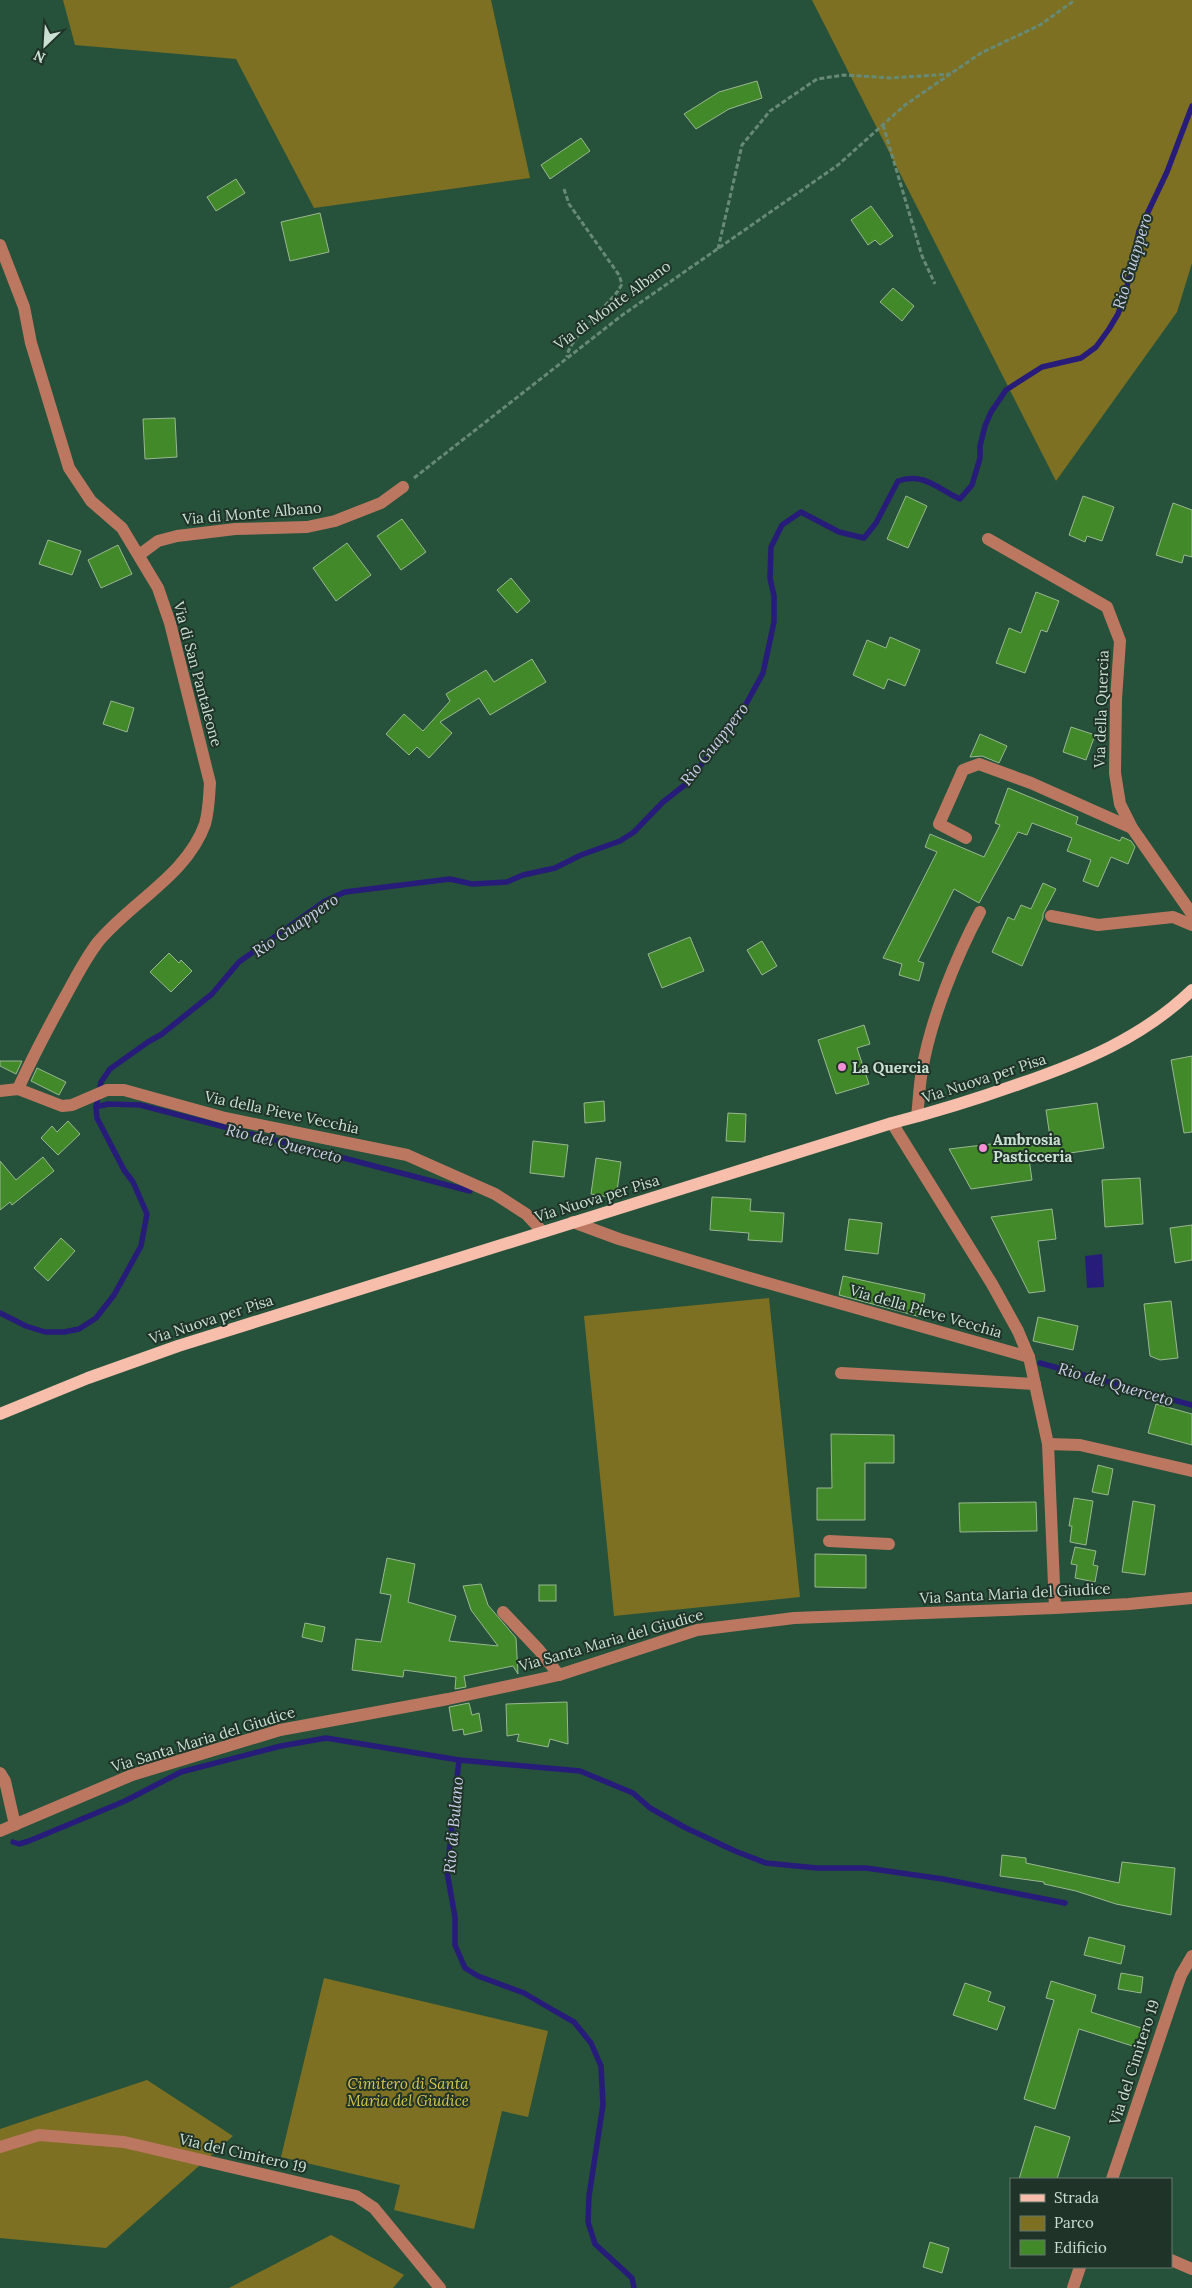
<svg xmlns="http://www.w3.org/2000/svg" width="1192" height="2288" viewBox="0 0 1192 2288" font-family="Lora,serif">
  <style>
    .green { fill: #7e7022 }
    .water { fill: #271c79 }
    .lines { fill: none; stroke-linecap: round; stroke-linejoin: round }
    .stream { stroke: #271c79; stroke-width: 5.5 }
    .building { fill: #42892a; stroke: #99b790 }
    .path { stroke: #678a77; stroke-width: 3; stroke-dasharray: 5 2.5; stroke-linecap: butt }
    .minor { stroke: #bc7760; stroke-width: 12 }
    .major { stroke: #f6beab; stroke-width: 12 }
    .poi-dot { fill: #f391d6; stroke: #203328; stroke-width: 2 }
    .labels { text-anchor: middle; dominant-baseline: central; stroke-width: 4; stroke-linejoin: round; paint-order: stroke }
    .street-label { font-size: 15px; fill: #c9e0d2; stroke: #203328 }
    .poi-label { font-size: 15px; font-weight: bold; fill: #c9e0d2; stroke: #203328; text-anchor: start }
    .park-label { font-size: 15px; font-style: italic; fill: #dbc54a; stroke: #203328 }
    .water-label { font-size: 16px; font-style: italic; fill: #cbcfe9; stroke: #203328 }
  </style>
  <rect width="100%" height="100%" fill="#26523b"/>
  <g class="green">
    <polygon points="63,0 491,0 530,178 314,208 236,59 75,45"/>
    <polygon points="812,0 1192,0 1192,263 1177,312 1056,481"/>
    <polygon points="769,1298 800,1597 614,1616 584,1316"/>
    <polygon points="324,1978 548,2031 528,2117 502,2111 474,2229 394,2210 400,2185 281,2157"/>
    <polygon points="147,2080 233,2136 106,2248 0,2238 0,2129"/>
    <polygon points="331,2235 404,2275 393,2288 229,2288"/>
  </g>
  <polygon class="water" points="1102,1254 1104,1287 1087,1288 1085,1256"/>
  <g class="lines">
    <g class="stream">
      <polyline points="96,1107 108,1104 140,1105 470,1191"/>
      <path d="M 0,1313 L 26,1326 L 45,1332 L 64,1332 L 79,1329 L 96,1318 L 114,1295 L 141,1246 L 147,1214 L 133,1182 L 124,1170 L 97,1118 L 96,1107 L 101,1082 L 110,1069 L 148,1042 L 162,1034 L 212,994 L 239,962 L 325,901 L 345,892 L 450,879 L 472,884 L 507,882 L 523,875 L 555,868 L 581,855 L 620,841 L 634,832 L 663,802 L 686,784 L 739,717 L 763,673 L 774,622 L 774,596 L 770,578 L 771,547 L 782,525 L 801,512 L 839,532 L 864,538 L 876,523 L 898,481 C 924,472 938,489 960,499 L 972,485 L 980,458 L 980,446 L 985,426 L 991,412 L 1006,390 L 1042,367 L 1081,358 L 1096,347 L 1109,329 L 1118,314 L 1126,291 L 1139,231 L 1167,172 L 1192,106"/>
      <polyline points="1040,1363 1192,1405"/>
      <polyline points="459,1760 447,1872 455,1917 455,1945 465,1968 478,1976 524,1993 553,2010 574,2022 591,2043 601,2066 603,2105 589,2196 588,2222 595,2244 632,2278 634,2288"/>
      <polyline points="13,1842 19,1844 29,1841 125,1801 181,1772 281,1746 326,1738 459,1760 580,1771 633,1793 650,1808 684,1827 735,1851 766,1863 817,1868 866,1868 943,1879 1065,1903"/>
    </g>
  </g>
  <g class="building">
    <polygon points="757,81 762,98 729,109 696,129 684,114 719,92"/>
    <polygon points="581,138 590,151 550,179 541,165"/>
    <polygon points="236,179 245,193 216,211 207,197"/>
    <polygon points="871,206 893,236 880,245 875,240 868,245 851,220"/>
    <polygon points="320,213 329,252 290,261 281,222"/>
    <polygon points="893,288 914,306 902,321 880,302"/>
    <polygon points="175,418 177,457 145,459 143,419"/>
    <polygon points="906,496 927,506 908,548 887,539"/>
    <polygon points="1083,496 1114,507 1102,541 1087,536 1085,542 1069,535"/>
    <polygon points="1173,503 1192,510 1192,557 1184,555 1182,563 1156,555"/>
    <polygon points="402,519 426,552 401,570 377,536"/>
    <polygon points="48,540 81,551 72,575 39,564"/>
    <polygon points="347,543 371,575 336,601 313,568"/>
    <polygon points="118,545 132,574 101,588 88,560"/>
    <polygon points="511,578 530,601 517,613 497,590"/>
    <polygon points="1036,592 1059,601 1047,632 1041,630 1025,673 996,663 1009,628 1021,633"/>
    <polygon points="890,637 920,650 905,686 888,679 884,689 853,675 867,640 886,648"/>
    <polygon points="532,659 546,682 490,715 479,698 440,722 452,733 429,758 417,747 409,755 386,734 404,714 423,731 450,701 446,694 486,670 494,682"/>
    <polygon points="111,701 134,708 127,732 103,724"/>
    <polygon points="1071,727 1095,735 1086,760 1063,752"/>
    <polygon points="980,734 1007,746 999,763 982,756 970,757"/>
    <polygon points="1008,788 1078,817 1076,824 1120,841 1122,837 1131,841 1135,847 1128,864 1111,857 1098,887 1083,881 1091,860 1067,851 1072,838 1032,823 1027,835 1018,832 979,903 954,889 918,961 924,963 919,981 899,975 902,964 883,958 937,852 925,847 930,834 984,857 1000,825 995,823"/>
    <polygon points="1043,883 1056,889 1043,914 1043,918 1022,966 992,952 1008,917 1014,920 1021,905 1031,909"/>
    <polygon points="690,937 704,971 662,988 648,954"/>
    <polygon points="762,941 777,966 762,975 747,950"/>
    <polygon points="169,953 179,963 181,960 192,971 171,992 150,972"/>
    <polygon points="864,1025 870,1044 857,1048 869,1084 836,1094 818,1040"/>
    <polygon points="1192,1056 1192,1132 1184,1133 1171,1060"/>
    <polygon points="0,1061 22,1061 16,1074 0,1066"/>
    <polygon points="37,1068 66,1082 59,1095 31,1081"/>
    <polygon points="604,1101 605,1121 585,1123 584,1103"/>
    <polygon points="1097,1103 1104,1148 1029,1159 1032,1180 971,1189 949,1149 1050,1137 1046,1110"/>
    <polygon points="728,1113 746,1114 745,1142 726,1141"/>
    <polygon points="68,1121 80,1134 58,1155 41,1138 52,1126 57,1132"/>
    <polygon points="533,1141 568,1145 564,1177 530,1173"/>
    <polygon points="43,1157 54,1171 12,1205 10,1202 0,1210 0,1161 16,1180"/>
    <polygon points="596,1158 621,1162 616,1198 591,1194"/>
    <polygon points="1140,1178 1143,1224 1105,1227 1102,1180"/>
    <polygon points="712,1197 751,1199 750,1211 784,1213 782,1242 748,1240 749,1233 710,1230"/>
    <polygon points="1052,1209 1056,1239 1038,1241 1045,1291 1029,1293 991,1217"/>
    <polygon points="849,1219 882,1223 878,1254 845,1250"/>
    <polygon points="1192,1225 1192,1260 1175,1263 1170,1228"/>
    <polygon points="61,1238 75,1251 48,1281 34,1268"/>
    <polygon points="843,1276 925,1294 921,1317 839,1295"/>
    <polygon points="1171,1301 1178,1358 1160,1360 1150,1356 1144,1304"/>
    <polygon points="1038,1317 1078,1326 1073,1350 1033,1341"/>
    <polygon points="1156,1404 1192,1414 1192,1445 1148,1433"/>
    <polygon points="831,1434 894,1435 894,1463 865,1463 865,1520 817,1520 817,1488 832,1488"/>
    <polygon points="1098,1465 1113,1469 1108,1495 1092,1492"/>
    <polygon points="1074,1498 1093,1501 1086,1545 1070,1542 1072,1526 1069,1526"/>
    <polygon points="1133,1501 1155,1505 1145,1575 1122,1572"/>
    <polygon points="1036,1502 1037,1531 960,1532 959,1503"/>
    <polygon points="1075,1547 1096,1551 1093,1565 1098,1566 1095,1582 1075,1578 1077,1565 1071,1564"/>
    <polygon points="815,1554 866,1555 866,1588 815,1587"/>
    <polygon points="387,1558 415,1564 408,1602 456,1616 449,1641 498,1646 471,1610 463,1586 481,1584 488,1605 516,1638 518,1674 513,1666 464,1676 466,1687 455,1689 456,1677 404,1670 403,1677 352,1670 356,1639 381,1642 391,1595 380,1593"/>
    <rect x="539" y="1585" width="17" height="16"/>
    <polygon points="305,1623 325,1627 322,1642 302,1637"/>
    <polygon points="567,1702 568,1744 550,1739 548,1747 517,1741 519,1734 507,1736 506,1704"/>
    <polygon points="469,1703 472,1715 479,1713 482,1731 464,1735 463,1729 453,1731 449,1707"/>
    <polygon points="1002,1855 1026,1858 1026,1863 1119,1883 1122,1862 1175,1868 1171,1915 1116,1904 1076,1891 1044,1884 1044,1882 1000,1876"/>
    <polygon points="1089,1937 1125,1946 1121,1964 1084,1955"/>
    <polygon points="1121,1973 1143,1977 1141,1993 1118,1989"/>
    <polygon points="1051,1981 1096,1995 1091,2012 1148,2030 1142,2049 1079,2029 1055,2109 1024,2099 1054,2000 1046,1998"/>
    <polygon points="965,1983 991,1992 988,2001 1005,2007 997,2030 953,2015"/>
    <polygon points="1035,2126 1070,2137 1057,2179 1019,2179"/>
    <polygon points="930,2242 949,2248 942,2273 923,2267"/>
  </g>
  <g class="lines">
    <g class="path">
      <polyline points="883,125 922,256 935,284"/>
      <path d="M 564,189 L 569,204 L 619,275 L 622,284 L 618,291 C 607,305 567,342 567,357"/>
      <polyline points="718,249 742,145 770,111 817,79 844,75 891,78 950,74"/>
      <polyline points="414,478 621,316 838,165 905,105 981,53 1040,25 1075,0"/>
    </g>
    <g class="minor">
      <path d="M 0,245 L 24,307 L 31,343 L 69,468 L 91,501 L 122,528 L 158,588 L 170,623 L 210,783 C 209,797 209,810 205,824 C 187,875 131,902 98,942 C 85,959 75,979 65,997 C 48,1028 32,1058 18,1089"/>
      <polyline points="988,539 1107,607 1120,641 1116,699 1115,773 1120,804 1132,828"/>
      <polyline points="139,555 158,541 177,536 235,529 307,527 335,521 381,503 403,487"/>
      <polyline points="966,838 939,824 963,770 979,764 1031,783 1132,828 1192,914"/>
      <polyline points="1051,916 1098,925 1173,917 1192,925"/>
      <polyline points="0,1091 18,1089 62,1106 72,1105 107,1090 124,1090 225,1118 407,1155 495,1194 526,1214 543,1232"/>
      <path d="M 917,1116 C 919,1101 919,1086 922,1071 C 930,1021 956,957 980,912"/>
      <polyline points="892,1123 992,1284 1018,1331 1029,1357 1048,1444 1055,1608"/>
      <polyline points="573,1222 619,1239 743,1276 1029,1357"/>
      <polyline points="841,1373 1035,1384"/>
      <polyline points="1048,1444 1080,1445 1192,1471"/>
      <polyline points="829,1541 889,1544"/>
      <polyline points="503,1612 539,1650 559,1675"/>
      <polyline points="0,1773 5,1781 15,1825"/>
      <polyline points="0,1831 132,1775 280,1730 448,1699 559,1675 697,1630 794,1618 1055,1608 1129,1604 1192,1598"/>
      <polyline points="0,2147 39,2135 124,2142 356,2196 374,2208 440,2288"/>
      <polyline points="1112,2179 1175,1992 1181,1975 1192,1956"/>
      <polyline points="1171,2260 1192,2269"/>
      <polyline points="1073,2288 1080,2267"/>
    </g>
    <path class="major" d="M 0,1414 L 88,1378 L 178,1346 L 892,1123 C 935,1112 977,1099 1019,1084 C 1083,1062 1142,1038 1192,990"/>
  </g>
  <g class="poi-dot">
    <circle cx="842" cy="1067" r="5"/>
    <circle cx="983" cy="1148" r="5"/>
  </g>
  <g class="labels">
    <g class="street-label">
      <text transform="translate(612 305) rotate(-36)">Via di Monte Albano</text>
      <text transform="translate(252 513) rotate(-5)">Via di Monte Albano</text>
      <text transform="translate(198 674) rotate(75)">Via di San Pantaleone</text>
      <text transform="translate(1101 709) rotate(-88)">Via della Quercia</text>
      <text transform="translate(984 1078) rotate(-18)">Via Nuova per Pisa</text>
      <text transform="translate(282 1112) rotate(12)">Via della Pieve Vecchia</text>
      <text transform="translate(597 1198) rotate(-17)">Via Nuova per Pisa</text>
      <text transform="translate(926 1311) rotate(16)">Via della Pieve Vecchia</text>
      <text transform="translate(211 1319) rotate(-18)">Via Nuova per Pisa</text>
      <text transform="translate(1015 1593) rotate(-3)">Via Santa Maria del Giudice</text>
      <text transform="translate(611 1640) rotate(-16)">Via Santa Maria del Giudice</text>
      <text transform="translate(203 1739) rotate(-17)">Via Santa Maria del Giudice</text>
      <text transform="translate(1134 2062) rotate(-72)">Via del Cimitero 19</text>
      <text transform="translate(243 2153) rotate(13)">Via del Cimitero 19</text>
    </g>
    <g class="poi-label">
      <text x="852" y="1067">La Quercia</text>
      <text x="993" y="1139">Ambrosia<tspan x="993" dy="17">Pasticceria</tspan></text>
    </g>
    <g class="park-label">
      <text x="408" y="2083">Cimitero di Santa<tspan x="408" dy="17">Maria del Giudice</tspan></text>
    </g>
    <g class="water-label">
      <text transform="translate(1132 261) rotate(-73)">Rio Guappero</text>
      <text transform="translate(714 744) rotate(-52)">Rio Guappero</text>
      <text transform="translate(295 925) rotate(-34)">Rio Guappero</text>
      <text transform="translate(284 1143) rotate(14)">Rio del Querceto</text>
      <text transform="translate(1116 1384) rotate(16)">Rio del Querceto</text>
      <text transform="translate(453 1825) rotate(-85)">Rio di Bulano</text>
    </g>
  </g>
  <rect x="1010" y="2178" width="162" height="90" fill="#203328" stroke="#64786c"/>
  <rect x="1020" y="2194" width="25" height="8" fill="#f6beab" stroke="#64786c"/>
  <text x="1054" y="2203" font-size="15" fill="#c9e0d2">Strada</text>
  <rect x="1020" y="2216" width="25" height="15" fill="#7e7022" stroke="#64786c"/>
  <text x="1054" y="2228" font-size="15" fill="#c9e0d2">Parco</text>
  <rect x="1020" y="2240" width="25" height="15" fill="#42892a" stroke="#64786c"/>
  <text x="1054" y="2253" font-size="15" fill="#c9e0d2">Edificio</text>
  <g transform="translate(45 45) rotate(205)" stroke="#203328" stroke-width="4" paint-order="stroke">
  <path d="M0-4L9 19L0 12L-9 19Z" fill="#c9e0d2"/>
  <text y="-8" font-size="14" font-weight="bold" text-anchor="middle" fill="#c9e0d2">N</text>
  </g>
</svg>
